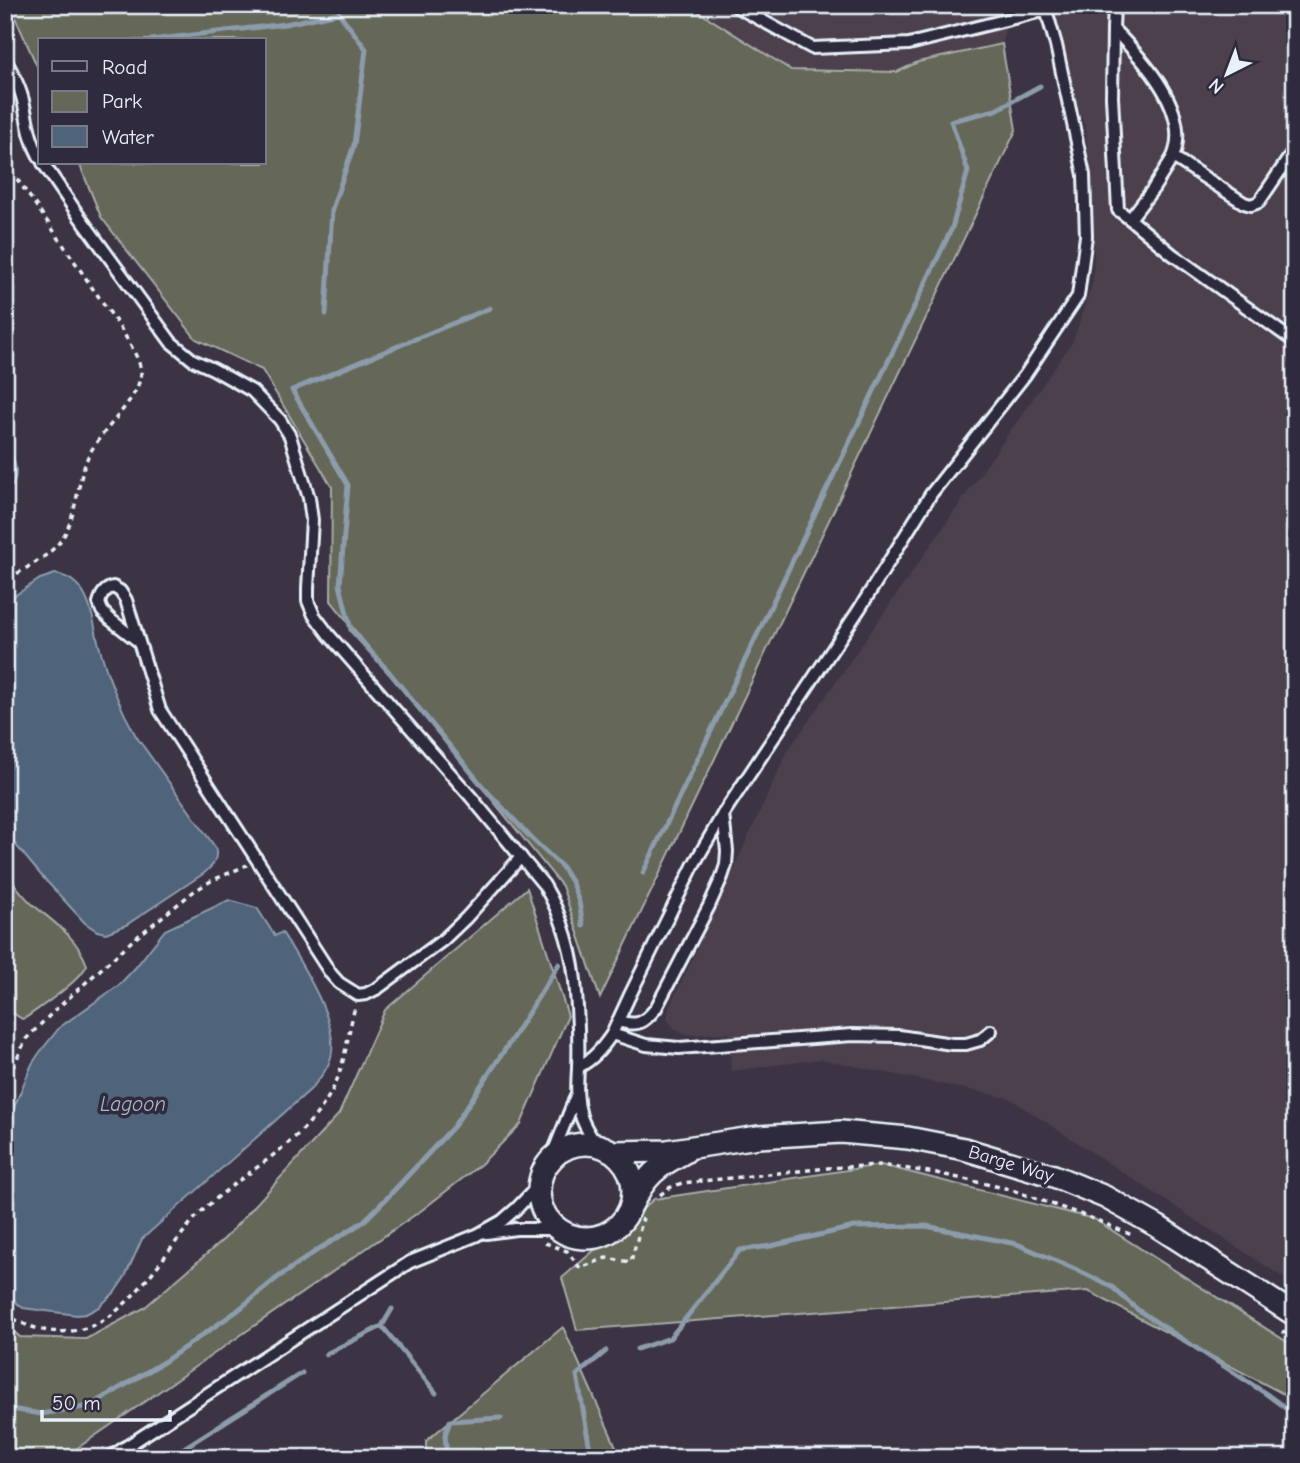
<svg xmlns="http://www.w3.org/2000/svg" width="1300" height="1463" viewBox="0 0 1300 1463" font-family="'Comic Neue',sans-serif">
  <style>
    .built { fill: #4c414c }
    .green { fill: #656759; stroke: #a6aca8; stroke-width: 2 }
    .water { fill: #4f637a; stroke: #8c9cac; stroke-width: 2 }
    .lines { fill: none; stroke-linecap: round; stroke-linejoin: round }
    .stream { stroke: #8c9cac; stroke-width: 5 }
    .lane-casing { stroke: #e8f1f8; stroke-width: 16 }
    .street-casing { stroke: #e8f1f8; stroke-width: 26 }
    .path { stroke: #e8f1f8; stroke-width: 3.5; stroke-dasharray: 5 5; stroke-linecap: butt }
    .lane { stroke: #2f2a3d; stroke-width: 10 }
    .street { stroke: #2f2a3d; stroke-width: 21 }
    .labels { text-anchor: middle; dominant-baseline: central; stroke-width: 7; stroke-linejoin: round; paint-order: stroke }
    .street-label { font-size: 19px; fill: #e8f1f8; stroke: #2f2a3d }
    .water-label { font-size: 21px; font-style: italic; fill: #abb8c6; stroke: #2f2a3d }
  </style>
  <rect width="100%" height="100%" fill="#3c3444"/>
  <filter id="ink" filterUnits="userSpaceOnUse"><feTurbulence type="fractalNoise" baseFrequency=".0143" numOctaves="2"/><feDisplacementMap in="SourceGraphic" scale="14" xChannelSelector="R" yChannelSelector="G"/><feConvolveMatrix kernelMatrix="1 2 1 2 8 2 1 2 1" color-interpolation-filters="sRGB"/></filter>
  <g filter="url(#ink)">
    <g class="built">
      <polygon points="688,5 1010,5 1002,44 918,62 897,72 791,70"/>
      <polygon points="1048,5 1295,5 1295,1285 1009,1098 820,1059 731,1071 729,1033 685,1035 675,1029 667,1019 669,1007 693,958 787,752 1073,341 1093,281 1094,254 1086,130 1048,25"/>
    </g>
    <g class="green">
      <polygon points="18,5 688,5 791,70 897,72 918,62 1002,44 1016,130 600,998 562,886 331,601 332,487 262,370 196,339 101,217 79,163 264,163 264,40 40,40 40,73 11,8"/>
      <path d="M 5,873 C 14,883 22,894 31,903 C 54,923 76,935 87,965 C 79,982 43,1005 27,1017 L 22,1019 L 13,1013 L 5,1000 Z"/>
      <polygon points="527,888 568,1016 521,1124 481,1164 422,1210 63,1458 5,1458 5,1324 20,1337 86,1339 144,1308 224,1239 339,1114 385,1010"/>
      <polygon points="881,1165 1094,1219 1295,1347 1295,1400 1088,1291 577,1330 562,1278 654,1199"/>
      <polygon points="563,1327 621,1458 426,1458 426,1441"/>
    </g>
    <g class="water">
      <path d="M 5,437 C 13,459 25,475 5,495 Z"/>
      <path d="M 55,574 C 68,576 79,584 85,596 C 94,612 95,632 100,649 C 108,679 121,709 136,736 L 215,847 C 219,859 212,867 203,874 L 126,925 L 106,933 L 97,931 L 85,923 L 40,874 L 5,832 L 5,602 L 40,579 Z"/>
      <path d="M 229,900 L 257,908 L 275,936 L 282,932 C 300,962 336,1016 332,1052 C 330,1067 320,1078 311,1089 L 142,1239 L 125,1277 L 114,1293 L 99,1307 L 86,1314 L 77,1315 L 23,1308 L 11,1298 L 5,1289 L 5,1129 L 32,1064 L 40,1052 L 60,1027 L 119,985 L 135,968 L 165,930 Z"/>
    </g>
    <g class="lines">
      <g class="stream">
        <polyline points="151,40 285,24 339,13 366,49 354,145 332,209 326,314"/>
        <polyline points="490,308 292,390 348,485 340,585 351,630 390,673 484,788 532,839 562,867 572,883 579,902 583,926"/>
        <polyline points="643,873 952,228 968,171 951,121 996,110 1040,86"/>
        <polyline points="382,1326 392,1309"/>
        <polyline points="637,1349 670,1338 740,1250 771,1246 854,1227 926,1226 1017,1244 1075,1269 1112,1287 1138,1310 1265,1393 1295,1415"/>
        <polyline points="326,1354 382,1326 436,1393"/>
        <polyline points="5,1408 41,1414 90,1406 165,1361 237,1311 277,1278 319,1249 363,1222 385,1200 454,1126 510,1042 559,964"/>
        <polyline points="168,1458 302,1373"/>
        <polyline points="447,1458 445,1435 450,1421 501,1418"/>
        <polyline points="593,1458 590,1450 577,1375 606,1351"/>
      </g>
      <g class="lane-casing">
        <g id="lane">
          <polyline points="734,5 812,48 909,44 1046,10"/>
          <path d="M 1114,5 L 1113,29 C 1143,59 1192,111 1173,157 L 1244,203 L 1251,205 L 1259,202 L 1295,149"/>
          <polyline points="1113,29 1112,97 1118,210 1130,219 1153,189 1173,157"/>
          <path d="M 5,59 C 13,74 21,89 24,105 C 28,124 30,140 40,158"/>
          <path d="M 43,163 L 79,216 L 171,342 L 193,360 L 213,369 L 252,391 L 280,420 L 290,436 L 309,498 L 312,520 L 308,588 L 308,601 L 314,615 L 329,635 L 471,797 L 544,885 C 563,917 574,956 576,993 C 578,1018 579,1044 578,1068 C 577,1085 576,1100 581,1116 C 584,1127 591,1135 596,1145"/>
          <polyline points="1130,219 1172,254 1295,342"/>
          <path d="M 138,641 L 111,620 L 102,611 L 99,603 C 101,595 105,589 113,587 L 120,591 L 126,600 L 160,710 L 331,974 L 339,983 L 358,995 L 366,994 L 378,988 L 443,940 L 466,918 L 521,857"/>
          <path d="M 618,1021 C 637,1027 644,1023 656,1008 L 709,906 L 722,877 L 726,865 L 727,851 L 723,814"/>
          <polyline points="612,1034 646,1045 679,1048 852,1035 899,1036 952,1044 966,1044 980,1040 991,1031"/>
          <path d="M 578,1067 C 593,1060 603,1047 612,1034 L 629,997 L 694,864 L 723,814 L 860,608 L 931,494 L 1025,375 L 1078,296 L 1086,236 L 1084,175 L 1056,45 L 1046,10 L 1046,5"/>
          <polyline points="551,1158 576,1096"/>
          <polyline points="486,1233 516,1229 556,1229"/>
          <polyline points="109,1458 410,1262 477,1235 502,1221 517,1208 538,1186"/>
        </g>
      </g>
      <g class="street-casing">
        <g id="street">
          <circle cx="586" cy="1191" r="47"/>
          <polyline points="613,1152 667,1151 758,1137 841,1132 908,1138 964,1149 1054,1176 1105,1197 1157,1226 1295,1315"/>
          <path d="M 632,1204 C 646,1175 657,1167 685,1152"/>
        </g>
      </g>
      <g class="path">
        <path d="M 5,163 C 35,203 63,244 91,286 C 103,303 142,355 141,373 C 139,401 98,432 87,459 C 77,483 76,520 61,540 C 48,558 23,569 5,581"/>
        <polyline points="5,1085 26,1039 52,1013 132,941 193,892 211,881 247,865"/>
        <polyline points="660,1195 669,1188 682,1183 828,1168 881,1165 936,1173 1009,1189 1094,1219 1134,1236"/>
        <polyline points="545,1243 567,1251 580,1268 606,1258 631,1262 643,1218"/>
        <path d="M 5,1313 C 31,1332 66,1338 96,1324 C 134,1307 168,1248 197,1216 C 238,1174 301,1147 330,1094 C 345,1069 347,1036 355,1007"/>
        <polyline points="1282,1331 1295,1340"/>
      </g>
      <use href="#lane" class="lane"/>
      <use href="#street" class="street"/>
    </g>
  </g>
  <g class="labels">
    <g class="street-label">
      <text transform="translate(1011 1164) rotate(17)">Barge Way</text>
    </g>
    <g class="water-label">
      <text x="133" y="1104">Lagoon</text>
    </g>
  </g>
  <rect width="1300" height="1463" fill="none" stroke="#2f2a3d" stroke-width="28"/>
  <rect x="14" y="14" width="1272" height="1435" fill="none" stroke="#e8f1f8" stroke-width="2.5" filter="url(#ink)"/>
  <rect x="38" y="38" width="228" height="126" fill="#2f2a3d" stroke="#797a88" stroke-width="2"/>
  <rect x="52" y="61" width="35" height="10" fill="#2f2a3d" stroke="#797a88" stroke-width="2"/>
  <text x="102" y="74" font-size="21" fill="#e8f1f8">Road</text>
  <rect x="52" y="91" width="35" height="21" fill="#656759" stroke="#797a88" stroke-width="2"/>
  <text x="102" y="108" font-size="21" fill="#e8f1f8">Park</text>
  <rect x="52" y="126" width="35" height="21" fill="#4f637a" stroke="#797a88" stroke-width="2"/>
  <text x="102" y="144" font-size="21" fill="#e8f1f8">Water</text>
  <g transform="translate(1227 74) rotate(222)" stroke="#2f2a3d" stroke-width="5" paint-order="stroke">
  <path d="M0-5L12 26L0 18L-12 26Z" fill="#e8f1f8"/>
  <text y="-10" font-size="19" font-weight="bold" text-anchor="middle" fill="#e8f1f8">N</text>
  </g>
  <path d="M42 1410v10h128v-10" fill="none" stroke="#e8f1f8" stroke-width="3.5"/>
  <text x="52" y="1410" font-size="21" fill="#e8f1f8" stroke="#2f2a3d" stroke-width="5" paint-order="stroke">50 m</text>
</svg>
